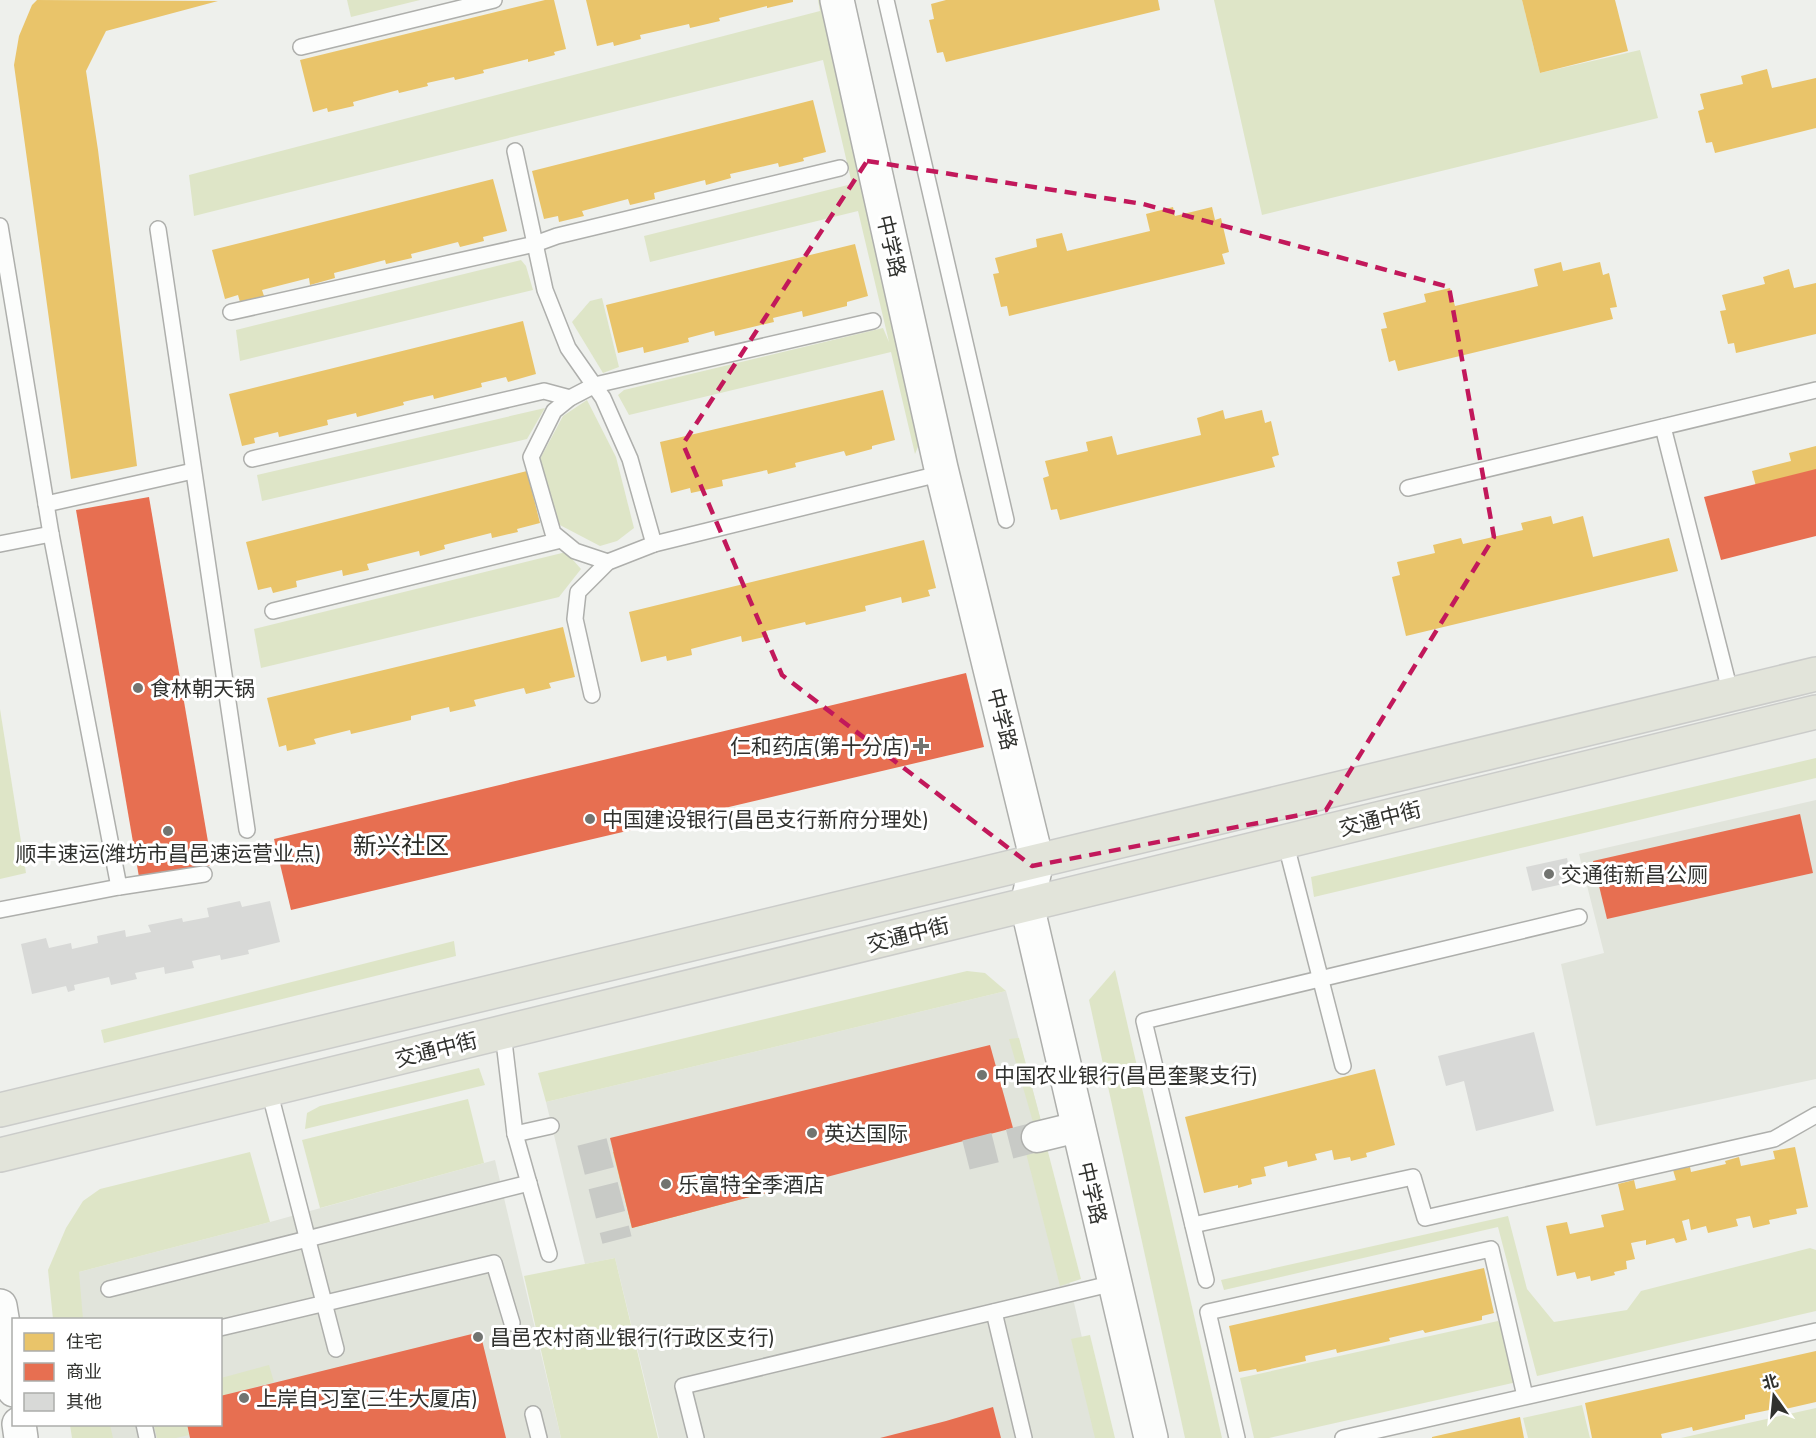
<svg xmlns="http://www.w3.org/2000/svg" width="1816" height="1438" viewBox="0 0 1816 1438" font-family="'Titillium Web','Noto Sans SC',sans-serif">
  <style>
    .built { fill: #e1e4db }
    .green { fill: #dee5c7 }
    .homes { fill: #e9c46a }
    .shops { fill: #e76f51 }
    .building { fill: #d8d9d7 }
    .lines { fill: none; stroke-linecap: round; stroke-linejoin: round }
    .minor-tunnel { stroke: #c8cac6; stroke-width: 30; stroke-dasharray: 30 15; stroke-linecap: butt }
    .service-casing { stroke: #aeafac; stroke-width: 18 }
    .minor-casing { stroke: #aeafac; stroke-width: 33 }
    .tertiary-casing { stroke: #aeafac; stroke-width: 36 }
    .secondary-casing { stroke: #aeafac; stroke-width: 36 }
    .primary-casing { stroke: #cbccca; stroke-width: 36 }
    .service { stroke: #fcfdfc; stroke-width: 15 }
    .minor { stroke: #fcfdfc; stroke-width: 30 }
    .tertiary { stroke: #fcfdfc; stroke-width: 33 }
    .secondary { stroke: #fcfdfc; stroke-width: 33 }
    .primary { stroke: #e2e4da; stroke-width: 33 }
    .marked { fill: none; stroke: #c2185b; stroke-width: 4.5; stroke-dasharray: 12 8; stroke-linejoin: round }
    .poi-dot { fill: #727470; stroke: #fff; stroke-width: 2 }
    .labels { text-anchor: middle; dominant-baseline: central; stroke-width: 6; stroke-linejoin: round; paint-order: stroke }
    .street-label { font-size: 21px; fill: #30312e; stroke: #fff }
    .poi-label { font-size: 21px; fill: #30312e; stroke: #fff; text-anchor: start }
    .quarter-label { font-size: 24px; fill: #2a2c27; stroke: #fff }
  </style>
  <rect width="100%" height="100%" fill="#eef0ec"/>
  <g class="built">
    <polygon points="1816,800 1816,1079 1596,1126 1561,964 1604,953 1579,854"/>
    <polygon points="1006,991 1041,1121 1039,1150 1105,1438 659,1438 615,1258 585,1264 546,1102"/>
    <polygon points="495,1160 561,1438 90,1438 87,1425 220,1424 220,1320 65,1319 79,1272 270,1222"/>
  </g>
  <g class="green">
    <polygon points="347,0 420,0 351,17"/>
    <polygon points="818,0 823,0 922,437 915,454 891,352 629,415 618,395 624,390 883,328 889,342 858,211 650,262 644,236 852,184 823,60 194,216 189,175 820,11"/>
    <polygon points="1214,0 1522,0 1540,73 1640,50 1658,118 1262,215"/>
    <polygon points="521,260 526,266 533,290 240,361 236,330"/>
    <polygon points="602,298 619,367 603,373 572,322 590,301"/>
    <polygon points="587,400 616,457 634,528 617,541 600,546 558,524 540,459 563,416"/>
    <polygon points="545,408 527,439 262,501 257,475"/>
    <polygon points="566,552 581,569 559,597 261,668 254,629"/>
    <polygon points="0,709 26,873 0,879"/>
    <polygon points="1816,758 1816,778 1314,897 1311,877"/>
    <polygon points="454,941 456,956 104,1043 101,1030"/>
    <polygon points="1115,970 1222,1438 1185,1438 1089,1000"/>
    <polygon points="967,971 985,973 1006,991 546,1102 538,1073"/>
    <polygon points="1019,1038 1041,1121 1033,1122 1009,1039"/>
    <polygon points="479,1068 485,1085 305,1129 307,1113 320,1106"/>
    <polygon points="468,1099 484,1163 320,1208 302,1140"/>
    <polygon points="1047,1148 1081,1279 1060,1286 1026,1153"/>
    <polygon points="250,1152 270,1222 79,1272 83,1319 53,1319 48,1270 66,1228 83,1201 100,1189"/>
    <polygon points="1508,1216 1527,1289 1554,1322 1627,1310 1641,1291 1810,1248 1816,1250 1816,1311 1537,1376 1498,1227 1224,1290 1221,1280"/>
    <polygon points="615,1258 658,1438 561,1438 524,1276"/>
    <polygon points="1498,1321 1503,1330 1517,1382 1269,1438 1254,1438 1240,1378"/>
    <polygon points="1090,1335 1115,1438 1095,1438 1071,1339"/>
    <polygon points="269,1365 274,1382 221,1396 221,1378"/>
    <polygon points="1582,1405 1590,1438 1528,1438 1523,1418"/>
    <polygon points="1816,1408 1816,1438 1681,1438"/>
    <polygon points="70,1425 110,1425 113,1438 72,1438"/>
    <polygon points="154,1425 187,1425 189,1435 176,1438 157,1438"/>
  </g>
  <g class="homes">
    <polygon points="37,0 218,1 106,31 86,71 98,150 137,466 71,479 14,65 19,36 32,5"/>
    <polygon points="545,0 554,0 566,49 554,52 555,55 528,62 528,59 483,70 484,73 455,80 454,77 427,83 428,86 399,93 398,90 353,102 354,106 328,112 327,108 313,112 300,60"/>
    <polygon points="586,0 793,0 793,2 767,8 767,6 719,18 720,21 690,28 689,24 640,35 641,39 614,46 613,42 597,46"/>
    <polygon points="946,0 1158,0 1160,10 946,62 943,52 937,53 929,20 934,19 931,4"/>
    <polygon points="1522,0 1615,0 1628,51 1540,73"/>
    <polygon points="1767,69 1772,88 1816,78 1816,128 1715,153 1712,142 1706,143 1698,111 1704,109 1700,94 1743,84 1741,76"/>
    <polygon points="813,100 826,152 803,158 804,161 779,167 778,163 730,174 731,178 706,185 705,180 654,193 655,199 630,205 628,199 582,211 584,216 559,222 558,216 544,219 532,171"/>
    <polygon points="493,179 507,231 483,237 484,241 460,247 458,242 411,254 412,258 386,264 385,260 334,273 335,278 310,285 309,278 262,290 264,296 240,302 238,295 225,299 212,250"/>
    <polygon points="1173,207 1175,216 1212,207 1215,220 1221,218 1229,252 1222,254 1225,264 1009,316 1007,306 1001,307 993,274 999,273 995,258 1037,247 1036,239 1062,233 1067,251 1150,231 1146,214"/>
    <polygon points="855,244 868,296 847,302 847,306 803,317 802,311 773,318 774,322 715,336 714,331 688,338 689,342 644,353 643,347 618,353 606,305"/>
    <polygon points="1561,262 1563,271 1600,262 1603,275 1609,273 1617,307 1610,308 1613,319 1398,371 1395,360 1389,362 1381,329 1387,328 1383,313 1426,302 1424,294 1450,288 1455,306 1538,286 1534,269"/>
    <polygon points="1789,269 1794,288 1816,283 1816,334 1736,353 1734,343 1728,344 1720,311 1726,310 1722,295 1765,284 1763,277"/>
    <polygon points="523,321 536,374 508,382 506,377 481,383 482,387 434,399 433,395 403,402 404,405 357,417 356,413 327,420 328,425 279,437 278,432 254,438 255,443 242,446 229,394"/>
    <polygon points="883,390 895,440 872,446 872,449 846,456 844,451 795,463 796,467 768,474 767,470 722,480 723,486 691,493 690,488 671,493 660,442"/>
    <polygon points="1223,410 1225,419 1262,410 1265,423 1271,421 1279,455 1272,457 1275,467 1060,520 1057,509 1051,510 1043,478 1049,476 1045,461 1088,451 1086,442 1112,436 1117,455 1201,435 1197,418"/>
    <polygon points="1816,446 1816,509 1765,521 1752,471 1791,461 1789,453"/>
    <polygon points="527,471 540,523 517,529 518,532 492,538 491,533 444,545 445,549 420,556 419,551 367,564 369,570 343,576 342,570 296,581 297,587 273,593 271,587 258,590 246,542"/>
    <polygon points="1551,516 1553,524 1583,516 1593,557 1669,538 1678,571 1406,636 1392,577 1400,575 1397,562 1435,553 1433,545 1461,538 1463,544 1523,530 1521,523"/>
    <polygon points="924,540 936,588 928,590 930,596 902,603 901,597 865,606 866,611 806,625 805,622 766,631 768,636 742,642 741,636 691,649 692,655 667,661 666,656 641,662 629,612"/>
    <polygon points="563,627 575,677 549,683 551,688 526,694 524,688 474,700 476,706 450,712 449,707 411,716 411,720 351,734 350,730 314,739 316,744 287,751 286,745 279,747 267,698"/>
    <polygon points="496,803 507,848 294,900 283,852 305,846 306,851 313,850 312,846 355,835 357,842 369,838 368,833 412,823 413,827 426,825 425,821 463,811 464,816 473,814 472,809"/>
    <polygon points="1375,1069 1395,1145 1366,1153 1367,1157 1351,1161 1350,1157 1334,1160 1332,1150 1315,1154 1317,1160 1288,1167 1287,1161 1264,1167 1266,1176 1251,1179 1252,1184 1238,1188 1238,1185 1204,1193 1185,1117"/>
    <polygon points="775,1114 792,1186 632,1228 613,1152"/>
    <polygon points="1795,1147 1808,1207 1796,1209 1797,1214 1769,1220 1770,1224 1753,1228 1750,1216 1736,1219 1738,1226 1708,1233 1706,1226 1691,1230 1689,1219 1682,1221 1687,1240 1676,1243 1674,1238 1646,1245 1646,1240 1631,1243 1635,1259 1626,1261 1627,1269 1614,1272 1615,1275 1591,1281 1590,1276 1577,1279 1575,1272 1557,1276 1546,1226 1567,1222 1570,1234 1604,1227 1601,1215 1624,1210 1618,1184 1634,1180 1636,1189 1676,1180 1673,1170 1690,1167 1691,1172 1726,1164 1725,1161 1739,1157 1741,1166 1775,1159 1773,1151"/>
    <polygon points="1484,1268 1494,1313 1482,1316 1482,1320 1425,1333 1423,1330 1389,1338 1390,1341 1337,1353 1336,1349 1305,1356 1306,1361 1257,1372 1256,1369 1239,1372 1229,1326"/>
    <polygon points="1816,1351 1816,1402 1781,1410 1779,1408 1745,1415 1745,1419 1693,1431 1692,1427 1661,1434 1662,1438 1592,1438 1585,1403"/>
    <polygon points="1520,1417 1524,1438 1432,1438 1432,1437"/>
  </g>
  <g class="shops">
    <polygon points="1816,469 1816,536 1721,560 1704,497"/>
    <polygon points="149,497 212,865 139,877 76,510"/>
    <polygon points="966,673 984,747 291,910 274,839"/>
    <polygon points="1800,814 1813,873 1607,919 1593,861"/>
    <polygon points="990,1045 1013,1128 632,1228 610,1138"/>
    <polygon points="480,1332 506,1438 190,1438 187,1424 220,1424 220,1396"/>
    <polygon points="993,1407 1001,1438 880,1438 946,1421"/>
  </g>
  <g class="building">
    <polygon points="1567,858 1572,882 1532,891 1526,867"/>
    <polygon points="240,901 242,907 270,901 280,942 248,950 249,954 221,960 220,955 192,961 194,968 165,974 164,967 135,973 137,979 111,985 109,977 74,985 75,990 68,992 66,986 32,994 21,944 46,938 49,948 71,943 72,949 98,943 97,936 125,930 126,937 151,932 148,925 182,918 183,922 209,917 207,908"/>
    <polygon points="1534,1032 1554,1111 1476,1131 1464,1081 1446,1086 1438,1056"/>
  </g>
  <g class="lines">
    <g class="minor-tunnel">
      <polyline points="592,1142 617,1240"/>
      <polyline points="966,1155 1037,1137"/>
    </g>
    <g class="service-casing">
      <g id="service">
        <polyline points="886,0 1006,520"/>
        <polyline points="301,47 494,0"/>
        <polyline points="515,151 545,290 568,348 603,398 630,459 654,544"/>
        <polyline points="0,226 51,534 119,887 0,910"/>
        <polyline points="158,229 247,830"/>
        <polyline points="231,312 535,244 557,236 840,168"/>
        <polyline points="1663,427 1731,695"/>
        <polyline points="252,459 544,391 570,398"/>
        <polyline points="1408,488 1816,390"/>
        <polyline points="46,504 193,471"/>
        <polyline points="0,544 51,534"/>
        <polyline points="608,562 575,551 553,533 531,457 554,411 570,398 595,385 873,321"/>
        <polyline points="273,611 561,540"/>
        <polyline points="592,695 575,619 578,592 608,562 654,544 943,473"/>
        <polyline points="1285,841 1343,1066"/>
        <polyline points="119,887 204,874"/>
        <polyline points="503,1033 515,1134 549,1254"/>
        <polyline points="269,1090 336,1349"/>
        <polyline points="515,1134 551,1126"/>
        <polyline points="1193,1225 1413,1177 1425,1218 1774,1139 1816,1115"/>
        <polyline points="1206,1280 1144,1021 1579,917"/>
        <polyline points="109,1289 529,1183"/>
        <polyline points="994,1312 1024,1438"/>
        <polyline points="220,1328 494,1263 512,1323"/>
        <polyline points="533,1414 539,1438"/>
        <polyline points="144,1424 147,1438"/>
        <polyline points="696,1438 683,1386 1114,1283"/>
        <polyline points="1237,1438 1208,1312 1491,1249 1525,1396"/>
        <polyline points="1343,1438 1816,1331"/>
      </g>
    </g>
    <g class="minor-casing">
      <polyline id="minor" points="1037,1137 1078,1127"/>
    </g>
    <g class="tertiary-casing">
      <polyline id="tertiary" points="837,0 941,468 1037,861 1027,905 1151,1438"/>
    </g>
    <g class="secondary-casing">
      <g id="secondary">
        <polyline points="0,1306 14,1390"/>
        <polyline points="19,1424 21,1438"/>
      </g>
    </g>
    <g class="primary-casing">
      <g id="primary">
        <polyline points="0,1110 1816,674"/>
        <polyline points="0,1155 1816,712"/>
      </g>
    </g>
    <use href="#service" class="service"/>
    <use href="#minor" class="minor"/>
    <use href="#tertiary" class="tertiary"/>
    <use href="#secondary" class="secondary"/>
    <use href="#primary" class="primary"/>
  </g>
  <path class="marked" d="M 867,161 L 1143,204 L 1449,287 L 1494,537 L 1326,810 L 1032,866 L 782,675 L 683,444 Z"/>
  <g class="poi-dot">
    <circle cx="138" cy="688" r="6"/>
    <path d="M918 737h6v6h6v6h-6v6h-6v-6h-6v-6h6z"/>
    <circle cx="590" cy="819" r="6"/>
    <circle cx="168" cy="831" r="6"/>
    <circle cx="1549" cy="874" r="6"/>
    <circle cx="982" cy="1075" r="6"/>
    <circle cx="812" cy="1133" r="6"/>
    <circle cx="666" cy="1184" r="6"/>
    <circle cx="478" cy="1337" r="6"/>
    <circle cx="244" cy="1398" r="6"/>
  </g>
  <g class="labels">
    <g class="street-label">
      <text transform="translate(892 246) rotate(77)">中学路</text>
      <text transform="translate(1003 719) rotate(76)">中学路</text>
      <text transform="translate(1380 818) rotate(-14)">交通中街</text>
      <text transform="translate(908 934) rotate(-14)">交通中街</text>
      <text transform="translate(436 1049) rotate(-14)">交通中街</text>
      <text transform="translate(1093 1193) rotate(77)">中学路</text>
    </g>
    <g class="poi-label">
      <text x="150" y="688">食林朝天锅</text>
      <text x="909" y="746" text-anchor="end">仁和药店(第十分店)</text>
      <text x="602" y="819">中国建设银行(昌邑支行新府分理处)</text>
      <text x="168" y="853" text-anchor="middle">顺丰速运(潍坊市昌邑速运营业点)</text>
      <text x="1561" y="874">交通街新昌公厕</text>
      <text x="994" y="1075">中国农业银行(昌邑奎聚支行)</text>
      <text x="824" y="1133">英达国际</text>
      <text x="678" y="1184">乐富特全季酒店</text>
      <text x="490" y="1337">昌邑农村商业银行(行政区支行)</text>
      <text x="256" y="1398">上岸自习室(三生大厦店)</text>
    </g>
    <g class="quarter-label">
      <text x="401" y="845">新兴社区</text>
    </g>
  </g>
  <rect x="12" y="1318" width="210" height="108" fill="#ffffff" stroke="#acadab" stroke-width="1.5"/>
  <rect x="24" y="1333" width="30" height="18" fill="#e9c46a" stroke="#acadab" stroke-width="1.5"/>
  <text x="66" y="1348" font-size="18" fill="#30312e">住宅</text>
  <rect x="24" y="1363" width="30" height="18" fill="#e76f51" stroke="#acadab" stroke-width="1.5"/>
  <text x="66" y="1378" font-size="18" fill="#30312e">商业</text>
  <rect x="24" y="1393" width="30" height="18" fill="#d8d9d7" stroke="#acadab" stroke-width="1.5"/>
  <text x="66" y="1408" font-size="18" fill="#30312e">其他</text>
  <g transform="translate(1774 1396) rotate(345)" stroke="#ffffff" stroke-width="4.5" paint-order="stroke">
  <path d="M0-4.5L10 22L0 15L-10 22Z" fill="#30312e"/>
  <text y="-9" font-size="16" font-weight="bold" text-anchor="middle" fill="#30312e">北</text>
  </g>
</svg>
